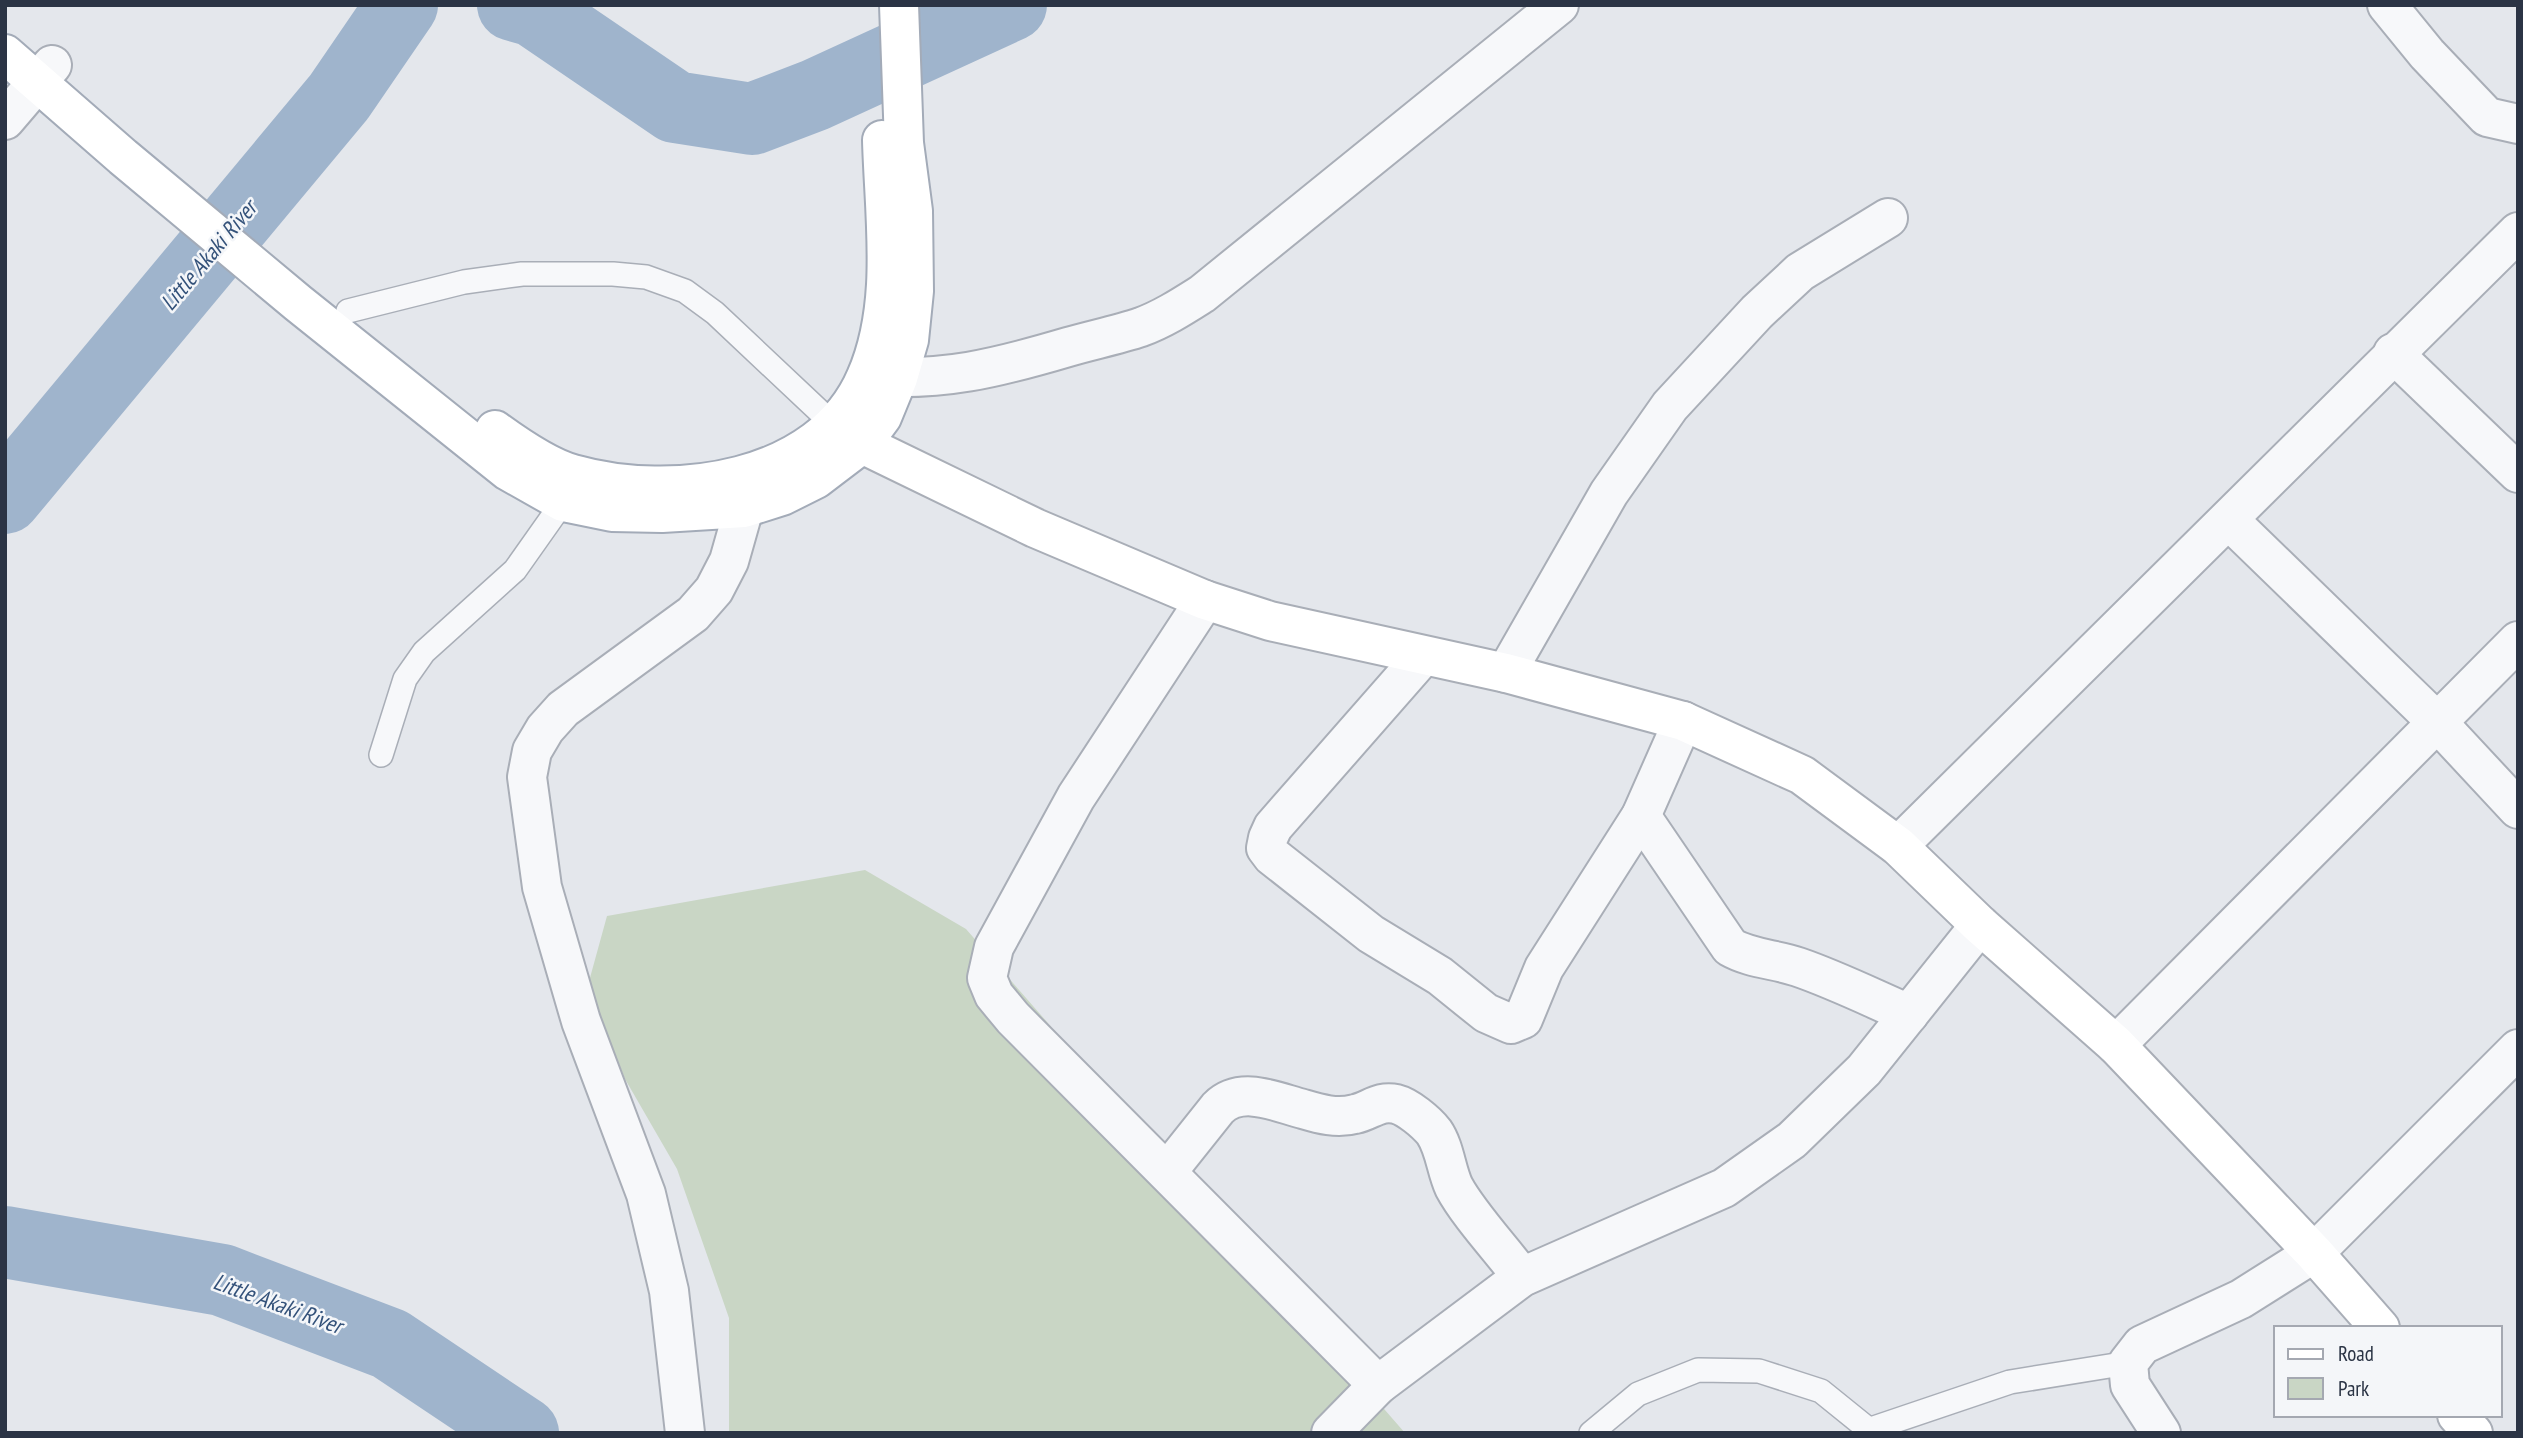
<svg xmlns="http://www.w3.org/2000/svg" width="2523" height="1438" viewBox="0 0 2523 1438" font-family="'PT Sans Narrow',sans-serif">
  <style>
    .green { fill: #c9d6c5 }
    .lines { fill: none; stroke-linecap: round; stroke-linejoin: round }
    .river { stroke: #9fb4cc; stroke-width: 72 }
    .service-casing { stroke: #a9aeb7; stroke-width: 26 }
    .minor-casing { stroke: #a9aeb7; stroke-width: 42 }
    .tertiary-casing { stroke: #a9aeb7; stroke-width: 42 }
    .secondary-casing { stroke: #a9aeb7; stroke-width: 42 }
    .primary-casing { stroke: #a3abb8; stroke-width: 42 }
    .service { stroke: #f7f8fa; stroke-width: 23 }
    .minor { stroke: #f7f8fa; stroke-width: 38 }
    .tertiary { stroke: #f7f8fa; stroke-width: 38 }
    .secondary { stroke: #fff; stroke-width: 38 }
    .primary { stroke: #fff; stroke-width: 38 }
    .labels { text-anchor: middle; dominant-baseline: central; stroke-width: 5; stroke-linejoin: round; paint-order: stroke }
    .water-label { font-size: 23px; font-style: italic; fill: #34527a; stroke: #f4f6f9 }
  </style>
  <rect width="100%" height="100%" fill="#e4e7ec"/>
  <polygon class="green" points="865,870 966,929 1405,1433 729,1433 729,1318 677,1169 625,1079 588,985 607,916"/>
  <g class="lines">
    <g class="river">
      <polyline points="513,5 534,11 675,107 752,119 815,95 1011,5"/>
      <polyline points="5,498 339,97 402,5"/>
      <polyline points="5,1242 222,1280 390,1344 523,1433"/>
    </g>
    <g class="service-casing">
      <g id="service">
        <polyline points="348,311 464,282 522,274 613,274 646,277 685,291 715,313 834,425"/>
        <polyline points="381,755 405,679 424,652 515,570 563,502 567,490"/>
        <polyline points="1871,1429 2010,1382 2128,1363"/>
        <polyline points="1591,1433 1638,1394 1698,1370 1759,1371 1821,1391 1873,1433"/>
      </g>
    </g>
    <g class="minor-casing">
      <g id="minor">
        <polyline points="2387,5 2427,54 2487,117 2518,124"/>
        <polyline points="2393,353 2518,473"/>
        <path d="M 867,376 C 942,382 997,368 1068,347 C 1092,340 1117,335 1141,327 C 1163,319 1183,306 1202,294 L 1559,5"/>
        <polyline points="2229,520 2437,722 2518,809"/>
        <polyline points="1205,600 1076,797 994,947 987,978 994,995 1013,1018 1378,1385"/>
        <polyline points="1423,656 1273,827 1268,838 1266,848 1272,856 1371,934 1440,976 1486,1013 1511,1024 1523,1019 1544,968 1641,816 1683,721"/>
        <polyline points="1506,673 1609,493 1670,406 1757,312 1800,272 1888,218"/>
        <path d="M 1641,816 L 1730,947 C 1751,959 1775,959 1798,967 C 1836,980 1872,998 1909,1014"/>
        <polyline points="1898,846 2518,232"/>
        <polyline points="2116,1045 2518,641"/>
        <path d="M 1167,1172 L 1218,1108 C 1241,1085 1276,1102 1303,1109 C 1320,1114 1337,1119 1355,1114 C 1370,1111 1379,1100 1396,1104 C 1408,1107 1426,1122 1434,1132 C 1445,1148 1446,1170 1454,1187 C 1469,1215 1502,1250 1522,1277"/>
        <polyline points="685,1433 669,1291 646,1194 581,1021 542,887 527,777 532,751 545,729 563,709 693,614 714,590 729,561 744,508 744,477"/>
        <polyline points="1331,1433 1378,1385 1522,1277 1724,1188 1792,1140 1864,1070 1980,925"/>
        <polyline points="2161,1433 2130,1385 2128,1363 2142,1345 2241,1299 2314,1253 2518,1049"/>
      </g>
    </g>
    <g class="tertiary-casing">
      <polyline id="tertiary" points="5,120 52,65"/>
    </g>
    <g class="secondary-casing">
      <g id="secondary">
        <polyline points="835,425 862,444 1035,528 1205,600 1270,621 1506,673 1683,721 1802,775 1898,846 1980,925 2116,1045 2314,1253 2380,1328"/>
        <polyline points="2457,1415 2473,1433"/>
      </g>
    </g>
    <g class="primary-casing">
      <g id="primary">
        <polyline points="5,54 123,157 298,303 508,471 563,502 612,512 662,513 744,508 782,496 816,479 862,444 882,417 898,378 909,340 914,291 913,211 904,143 899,5"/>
        <path d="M 495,430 C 517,446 547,467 573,474 C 672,502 821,483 866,377 C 898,304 884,217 882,140"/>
      </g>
    </g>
    <use href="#service" class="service"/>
    <use href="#minor" class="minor"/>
    <use href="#tertiary" class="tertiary"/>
    <use href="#secondary" class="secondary"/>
    <use href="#primary" class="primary"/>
  </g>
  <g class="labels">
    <g class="water-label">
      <text transform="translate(208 255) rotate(-50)">Little Akaki River</text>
      <text transform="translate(278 1303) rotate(20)">Little Akaki River</text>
    </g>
  </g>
  <rect width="2523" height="1438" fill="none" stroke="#2b3445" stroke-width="14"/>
  <rect x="2274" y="1326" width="228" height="91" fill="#f4f6f9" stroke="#a4a8b1" stroke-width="2"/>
  <rect x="2288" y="1349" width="35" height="10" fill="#ffffff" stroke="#a4a8b1" stroke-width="2"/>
  <text x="2338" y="1361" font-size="21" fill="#2b3445">Road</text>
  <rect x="2288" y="1378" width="35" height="21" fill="#c9d6c5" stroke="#a4a8b1" stroke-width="2"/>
  <text x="2338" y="1396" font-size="21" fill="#2b3445">Park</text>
</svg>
